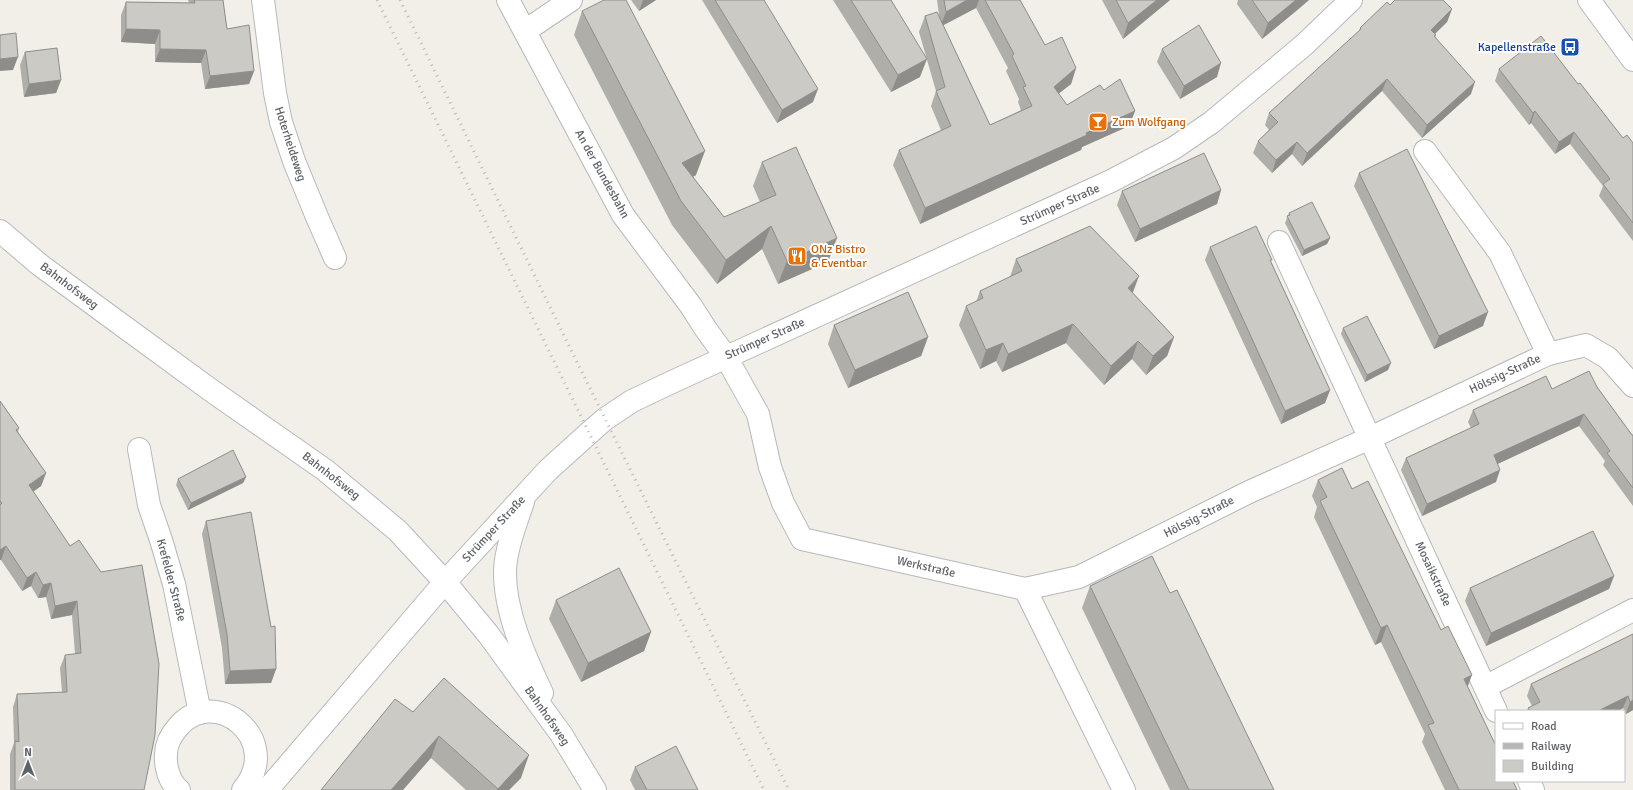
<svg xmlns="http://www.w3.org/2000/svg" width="1633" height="790" viewBox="0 0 1633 790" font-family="Signika,sans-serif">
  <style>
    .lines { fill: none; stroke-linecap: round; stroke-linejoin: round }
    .street-casing { stroke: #b5b8bc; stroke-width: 24 }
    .secondary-casing { stroke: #b6babf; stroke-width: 24 }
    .street { stroke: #fff; stroke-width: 22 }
    .secondary { stroke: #fff; stroke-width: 22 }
    .rail { stroke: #b6b7b8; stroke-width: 3; stroke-dasharray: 1 5; stroke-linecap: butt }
    .wall { fill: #afaea9; fill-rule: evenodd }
    .shaded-wall { fill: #8f8d8a }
    .building { fill: #cccac5; stroke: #8f8d8a }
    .labels { text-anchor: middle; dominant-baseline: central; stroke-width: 4; stroke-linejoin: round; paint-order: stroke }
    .transit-label { font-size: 12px; fill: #164399; stroke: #fff; text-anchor: end }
    .food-label { font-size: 12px; fill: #c56008; stroke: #fff; text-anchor: start }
    .street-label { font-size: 12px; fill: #5f6368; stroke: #fff }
  </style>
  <rect width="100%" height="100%" fill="#f1efe8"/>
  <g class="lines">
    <g class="street-casing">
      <g id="street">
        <polyline points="263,0 275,93 281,122 294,161 317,217 335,258"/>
        <polyline points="508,0 623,215 691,306 705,328 726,357 758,414 770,467 783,503 802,539 1025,589 1124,790"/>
        <polyline points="1589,0 1633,60"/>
        <polyline points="525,31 571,0"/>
        <polyline points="1425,151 1500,253 1548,354"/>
        <polyline points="1279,242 1496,711"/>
        <polyline points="139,449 149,505 161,540 174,584 200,713"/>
        <polyline points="1025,589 1079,577 1249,492 1370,438 1548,354 1586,345 1608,358 1633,386"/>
        <polyline points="1485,687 1633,610"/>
        <polyline points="1529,781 1533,790"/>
        <path d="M 179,790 C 169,782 165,766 166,754 C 166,743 171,735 178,727 C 214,684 285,739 243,790"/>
        <polyline points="267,790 445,582"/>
      </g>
    </g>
    <g class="secondary-casing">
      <g id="secondary">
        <polyline points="0,231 40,265 104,312 212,391 325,470 398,531 445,582 488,634 561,734 595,790"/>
        <path d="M 523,502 C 516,523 506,548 505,570 C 504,611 525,657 542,693"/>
        <polyline points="445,582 548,470 589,433 605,419 632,401 672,382 1111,181 1174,148 1212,122 1304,45 1351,0"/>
      </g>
    </g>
    <use href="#street" class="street"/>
    <use href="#secondary" class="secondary"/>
    <g class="rail">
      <polyline points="377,0 764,790"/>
      <polyline points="400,0 574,356 789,790"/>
    </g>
  </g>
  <g class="wall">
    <polygon points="188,0 223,0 227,29 254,71 249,84 205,89 201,63 155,62 155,44 121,42 121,15 126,2 189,3"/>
    <polygon points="631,0 656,0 639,11"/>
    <polygon points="702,0 764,0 813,102 777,123"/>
    <polygon points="833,0 891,0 920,77 891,92"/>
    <path d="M 937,0 L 1020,0 L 1045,45 L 1076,68 L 1071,84 L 1058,94 L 1067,105 L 1104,90 L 1135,111 L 1129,126 L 1082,147 L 1081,150 L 920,224 L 893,165 L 899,150 L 941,130 L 931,106 L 936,91 L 919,32 L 925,16 L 939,15 ZM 976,8 L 1008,68 L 1006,71 L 1019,99 L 1018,102 L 1021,110 L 990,125 L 943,25 Z"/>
    <polygon points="1102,0 1170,0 1123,39"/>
    <polygon points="1238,0 1309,0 1296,11 1262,39 1237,4"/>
    <polygon points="1390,5 1452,9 1447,22 1435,34 1435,36 1471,94 1422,138 1382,91 1302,166 1292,154 1272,173 1253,153 1258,141 1269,130 1265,125 1269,113 1359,31 1360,28"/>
    <polygon points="582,11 696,175 693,177 724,217 760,202 753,186 762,162 828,262 778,284 762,249 717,284 672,225 574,35"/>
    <polygon points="1162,49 1217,77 1180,99 1157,62"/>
    <polygon points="25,52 61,80 56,93 24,97 20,65"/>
    <polygon points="1499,69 1578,84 1623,138 1633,143 1633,241 1599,196 1603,186 1570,144 1555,154 1531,123 1529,125 1495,81"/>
    <polygon points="1359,173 1483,326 1434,349 1354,186"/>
    <polygon points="1221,190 1217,204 1135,242 1117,205 1122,191"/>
    <polygon points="1289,213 1330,238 1327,244 1302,256 1285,223"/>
    <polygon points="1210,247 1271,262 1330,390 1325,403 1281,424 1205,260"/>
    <polygon points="1016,259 1133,293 1174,337 1167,356 1146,375 1132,359 1104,385 1066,343 1002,372 996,361 980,369 959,325 966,306 976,302 980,291 1010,277"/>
    <polygon points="834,325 928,337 921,356 848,388 828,344"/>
    <polygon points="1343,328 1388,370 1365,382 1341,334"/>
    <polygon points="1597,387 1632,435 1633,435 1633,506 1603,465 1605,461 1579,426 1497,464 1496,482 1422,516 1401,470 1406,458 1471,428 1468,422 1473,410 1552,389"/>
    <polygon points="0,401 19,428 18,432 46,473 41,486 33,492 70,546 144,790 10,790 10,754 14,743 13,707 17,694 62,692 60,668 65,655 75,654 72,615 51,619 46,597 38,598 31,586 22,591 1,560 0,560"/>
    <polygon points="246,477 243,483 188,510 176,485 178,479"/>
    <polygon points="1318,480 1352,489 1467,686 1517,790 1445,790 1422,742 1425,734 1381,642 1375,645 1314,517 1317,507 1312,496"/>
    <polygon points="206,521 276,669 271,683 225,684 222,648 202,534"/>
    <polygon points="1614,576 1609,589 1486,646 1465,601 1470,588"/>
    <polygon points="1090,586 1274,790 1170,790 1082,608"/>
    <polygon points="556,600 651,632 644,651 581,682 549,619"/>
    <polygon points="1633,634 1633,710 1626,714 1623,708 1618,711 1527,711 1528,708 1532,706 1527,696 1531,684"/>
    <polygon points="413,712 521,778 509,790 466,790 431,758"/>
    <polygon points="635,767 698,790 635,790 630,780"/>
  </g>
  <g class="shaded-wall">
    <polygon points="643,0 656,0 639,11"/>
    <polygon points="967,0 979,0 976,8 940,27 946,12"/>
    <polygon points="1157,0 1170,0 1123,39 1128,23"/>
    <polygon points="1296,0 1309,0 1296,11 1262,39 1268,23"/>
    <polygon points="1452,9 1447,22 1426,42 1431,30"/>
    <polygon points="126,29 160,30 155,44 121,42"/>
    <polygon points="160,49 206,50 201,63 155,62"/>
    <polygon points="18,57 13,70 0,71 0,59"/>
    <polygon points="927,59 920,77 891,92 898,75"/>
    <polygon points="1221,63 1217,77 1180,99 1184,86"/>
    <polygon points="1076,68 1071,84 1048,102 1054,87"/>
    <polygon points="254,71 249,84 205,89 210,76"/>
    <polygon points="1387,79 1382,91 1302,166 1307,153"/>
    <polygon points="61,80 56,93 24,97 29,84"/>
    <polygon points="1475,82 1471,94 1422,138 1427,125"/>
    <polygon points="818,89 813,102 777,123 782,110"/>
    <polygon points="1135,111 1129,126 1082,147 1081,150 920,224 925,208 1086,133"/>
    <polygon points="1535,111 1531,123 1529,125 1533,113"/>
    <polygon points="1574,132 1570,144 1555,154 1559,142"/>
    <polygon points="1297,142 1292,154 1272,173 1276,160"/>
    <polygon points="705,151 696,175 674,187 682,163"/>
    <polygon points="1221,190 1217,204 1135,242 1140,229"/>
    <polygon points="771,226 762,249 717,284 726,260"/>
    <polygon points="837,238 828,262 778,284 787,261"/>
    <polygon points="1330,238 1327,244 1302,256 1304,250"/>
    <polygon points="1139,276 1132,295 1128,288"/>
    <polygon points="1488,312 1483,326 1434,349 1439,336"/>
    <polygon points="1073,324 1066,343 1002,372 1008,354"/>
    <polygon points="928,337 921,356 848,388 855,370"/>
    <polygon points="1174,337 1167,356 1146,375 1153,356"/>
    <polygon points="1138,341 1132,359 1104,385 1111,366"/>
    <polygon points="1003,343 996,361 980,369 986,350"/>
    <polygon points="1391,363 1388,370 1365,382 1367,375"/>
    <polygon points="1330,390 1325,403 1281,424 1285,411"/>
    <polygon points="1584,414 1579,426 1489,468 1494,455"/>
    <polygon points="1500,470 1496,482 1422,516 1427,504"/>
    <polygon points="46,473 41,486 24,498 29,485"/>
    <polygon points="246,477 243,483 188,510 191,503"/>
    <polygon points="6,546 1,560 0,560 0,550"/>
    <polygon points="36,572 31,586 22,591 27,578"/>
    <polygon points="1614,576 1609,589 1486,646 1491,633"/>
    <polygon points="51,583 46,597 38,598 43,585"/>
    <polygon points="77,601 72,615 51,619 55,606"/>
    <polygon points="1387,625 1381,642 1375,645 1381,628"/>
    <polygon points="651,632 644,651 581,682 588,663"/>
    <polygon points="276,669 271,683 225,684 230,671"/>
    <polygon points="1472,675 1466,691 1464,679"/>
    <polygon points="1628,696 1623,708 1618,711 1598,711"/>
    <polygon points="1633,700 1633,710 1626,714 1630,702"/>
    <polygon points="439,736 431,758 403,790 391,790"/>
    <polygon points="529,755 521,778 509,790 497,790"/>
  </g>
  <g class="building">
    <polygon points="194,0 223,0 227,29 249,25 254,71 210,76 206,50 160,49 160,30 126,29 126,2 195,3"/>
    <polygon points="604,0 626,0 705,151 682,163 724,217 776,195 762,162 796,147 837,238 787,261 771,226 726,260 681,201 582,11"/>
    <polygon points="715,0 764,0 818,89 782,110"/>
    <polygon points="851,0 891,0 927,59 898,75"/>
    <polygon points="944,0 967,0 946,12"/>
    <polygon points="985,0 1020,0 1045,45 1062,37 1076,68 1054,87 1067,105 1100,85 1104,90 1120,79 1135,111 1086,133 1087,135 925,208 899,150 951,126 936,91 945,87 925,16 937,12 990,125 1032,106 1023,87 1026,86 1012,56 1014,54"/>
    <polygon points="1116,0 1157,0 1128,23"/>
    <polygon points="1252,0 1296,0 1268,23"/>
    <polygon points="1395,0 1443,0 1452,9 1431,30 1436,35 1434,36 1475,82 1427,125 1387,79 1307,153 1297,142 1276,160 1258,141 1278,122 1269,113 1361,29 1360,28 1387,2 1390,5"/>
    <polygon points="1199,25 1221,63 1184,86 1162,49"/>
    <polygon points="16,33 18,57 0,59 0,35"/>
    <polygon points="1541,36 1578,84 1580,83 1623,138 1627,135 1633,143 1633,223 1603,184 1610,179 1574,132 1559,142 1535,111 1533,113 1499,69"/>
    <polygon points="57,48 61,80 29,84 25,52"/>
    <polygon points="1407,149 1488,312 1439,336 1359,173"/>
    <polygon points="1204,153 1221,190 1140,229 1122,191"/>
    <polygon points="1312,202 1330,238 1304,250 1287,216 1290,215 1289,213"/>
    <polygon points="1090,226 1139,276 1128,288 1174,337 1153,356 1138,341 1111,366 1073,324 1008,354 1003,343 986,350 966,306 983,298 980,291 1022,271 1016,259"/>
    <polygon points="1256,226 1272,260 1270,260 1330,390 1285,411 1210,247"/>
    <polygon points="908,292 928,337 855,370 834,325"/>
    <polygon points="1367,316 1391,363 1367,375 1343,328"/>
    <polygon points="1589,371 1597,387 1632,435 1633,435 1633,488 1607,453 1610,451 1584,414 1494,455 1500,470 1427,504 1406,458 1479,424 1473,410 1546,376 1552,389"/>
    <polygon points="0,401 19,428 16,430 46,473 29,485 70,546 79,540 101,572 142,565 159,664 155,735 144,790 15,790 15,741 19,742 17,694 67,692 65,655 81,653 77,601 55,606 51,583 43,585 36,572 27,578 6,546 0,550 0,505 2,503 0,501"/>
    <polygon points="233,450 246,477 191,503 178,479"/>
    <polygon points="1342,468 1352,489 1368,481 1441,630 1448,626 1472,675 1464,679 1496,746 1496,781 1513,781 1517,790 1459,790 1428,725 1434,723 1387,625 1381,628 1320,501 1327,497 1318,480"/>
    <polygon points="251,512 271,627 275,626 276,669 230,671 227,634 206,521"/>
    <polygon points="1593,531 1614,576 1491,633 1470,588"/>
    <polygon points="1152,556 1170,593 1177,590 1274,790 1189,790 1090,586"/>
    <polygon points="619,568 651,632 588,663 556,600"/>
    <polygon points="1633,634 1633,700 1630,702 1628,696 1598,711 1530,711 1528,708 1540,702 1531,684"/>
    <polygon points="444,678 529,755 498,789 439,736 391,790 321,790 395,699 413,712"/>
    <polygon points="676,746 698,790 647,790 635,767"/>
  </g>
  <defs>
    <g id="bus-square" transform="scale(1)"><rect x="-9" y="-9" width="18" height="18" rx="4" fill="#1a4fb4" stroke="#fff"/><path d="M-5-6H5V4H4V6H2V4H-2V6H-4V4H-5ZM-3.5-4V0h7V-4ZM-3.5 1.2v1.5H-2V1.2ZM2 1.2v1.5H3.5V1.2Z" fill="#fff"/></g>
    <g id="bar-square" transform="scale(1)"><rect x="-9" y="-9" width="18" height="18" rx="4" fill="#e8710a" stroke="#fff"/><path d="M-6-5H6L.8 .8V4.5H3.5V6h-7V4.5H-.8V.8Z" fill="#fff"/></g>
    <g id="restaurant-square" transform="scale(1)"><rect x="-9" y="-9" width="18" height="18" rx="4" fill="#e8710a" stroke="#fff"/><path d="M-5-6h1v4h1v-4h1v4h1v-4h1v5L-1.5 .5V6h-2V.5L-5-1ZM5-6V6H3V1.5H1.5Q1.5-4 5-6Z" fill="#fff"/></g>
  </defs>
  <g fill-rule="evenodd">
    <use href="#bus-square" x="1570" y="47"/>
    <use href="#bar-square" x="1098" y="122"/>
    <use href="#restaurant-square" x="797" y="256"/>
  </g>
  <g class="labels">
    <g class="transit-label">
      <text x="1556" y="47">Kapellenstraße</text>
    </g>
    <g class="food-label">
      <text x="1112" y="122">Zum Wolfgang</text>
      <text x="811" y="249">ONz Bistro<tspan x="811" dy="14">&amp; Eventbar</tspan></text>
    </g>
    <g class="street-label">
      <text transform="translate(290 144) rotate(72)">Hoterheideweg</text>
      <text transform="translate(602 174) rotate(61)">An der Bundesbahn</text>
      <text transform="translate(1060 205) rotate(-24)">Strümper Straße</text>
      <text transform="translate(69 286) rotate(37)">Bahnhofsweg</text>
      <text transform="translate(765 339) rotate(-24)">Strümper Straße</text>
      <text transform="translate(1505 374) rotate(-25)">Hölssig-Straße</text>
      <text transform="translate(331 476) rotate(38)">Bahnhofsweg</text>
      <text transform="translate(1199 517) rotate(-27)">Hölssig-Straße</text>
      <text transform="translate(494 529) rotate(-47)">Strümper Straße</text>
      <text transform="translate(926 567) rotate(13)">Werkstraße</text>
      <text transform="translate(1433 574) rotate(65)">Mosaikstraße</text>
      <text transform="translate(171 580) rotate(75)">Krefelder Straße</text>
      <text transform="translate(547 716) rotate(55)">Bahnhofsweg</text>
    </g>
  </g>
  <rect x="1495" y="710" width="130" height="72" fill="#ffffff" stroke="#bfc1c3"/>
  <rect x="1503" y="723" width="20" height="6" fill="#ffffff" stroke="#bfc1c3"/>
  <text x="1531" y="730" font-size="12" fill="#5f6368">Road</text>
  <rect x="1503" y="743" width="20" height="6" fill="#b6b7b8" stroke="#bfc1c3"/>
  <text x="1531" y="750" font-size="12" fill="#5f6368">Railway</text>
  <rect x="1503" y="760" width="20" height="12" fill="#cccac5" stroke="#bfc1c3"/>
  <text x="1531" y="770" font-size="12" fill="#5f6368">Building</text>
  <g transform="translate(28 762)" stroke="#ffffff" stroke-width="3" paint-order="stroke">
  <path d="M0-3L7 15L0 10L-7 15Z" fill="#5f6368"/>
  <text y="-6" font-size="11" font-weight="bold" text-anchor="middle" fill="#5f6368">N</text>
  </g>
</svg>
